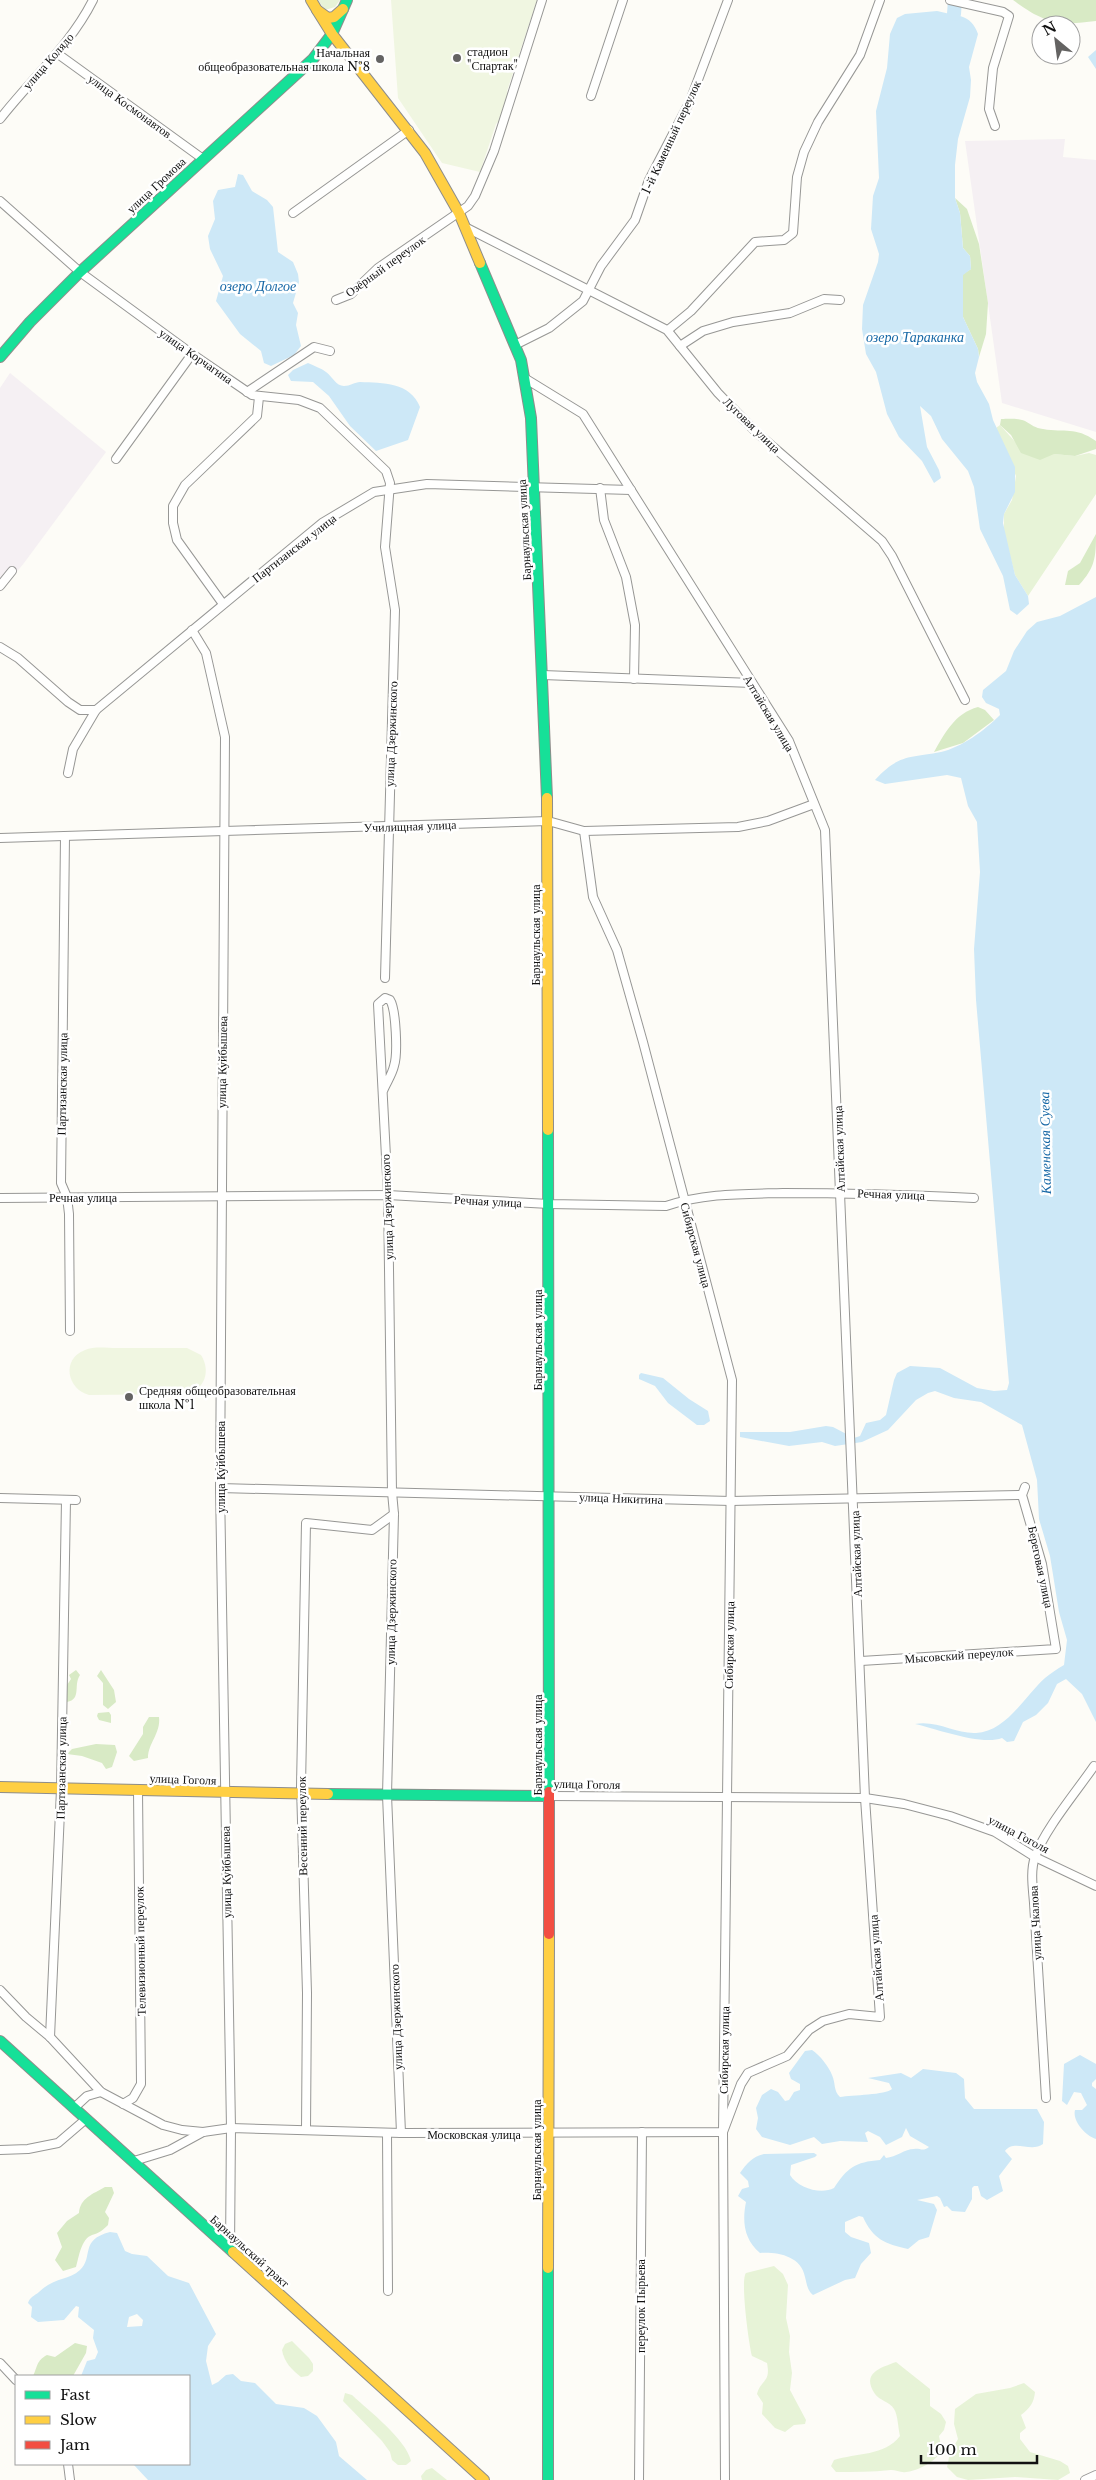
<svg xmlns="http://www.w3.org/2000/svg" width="1096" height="2480" viewBox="0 0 1096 2480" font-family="'Libre Baskerville',serif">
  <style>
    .industrial { fill: #f5f0f3 }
    .green { fill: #e7f3d7 }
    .forest { fill: #d8eac5 }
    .pitch { fill: #f0f6e1 }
    .water { fill: #cde8f7; fill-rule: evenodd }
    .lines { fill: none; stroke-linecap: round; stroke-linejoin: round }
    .river { stroke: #cde8f7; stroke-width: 14 }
    .street-casing { stroke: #979795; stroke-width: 10 }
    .fast-casing { stroke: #8e8d8b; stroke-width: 12 }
    .slow-casing { stroke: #8e8d8b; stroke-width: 12 }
    .jam-casing { stroke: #8e8d8b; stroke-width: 12 }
    .street { stroke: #fffffe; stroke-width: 8 }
    .fast { stroke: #16e098; stroke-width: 10 }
    .slow { stroke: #ffcf43; stroke-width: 10 }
    .jam { stroke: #f24e42; stroke-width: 10 }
    .poi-dot { fill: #646362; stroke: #fff; stroke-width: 2 }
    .labels { text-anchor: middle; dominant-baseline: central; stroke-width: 5; stroke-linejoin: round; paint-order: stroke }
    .poi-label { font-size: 12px; fill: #111; stroke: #fff; text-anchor: start }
    .street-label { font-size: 12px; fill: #111; stroke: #fff }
    .water-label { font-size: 14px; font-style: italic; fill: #1768a6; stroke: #fff }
  </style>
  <rect width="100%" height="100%" fill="#fdfcf7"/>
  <g class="industrial">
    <polygon points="1065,139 1063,157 1096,160 1096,432 1002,403 965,141"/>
    <polygon points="10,373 106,452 24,563 0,592 0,388"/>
  </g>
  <g class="green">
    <polygon points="318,0 340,0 335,7 325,10"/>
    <polygon points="1000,425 1019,446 1054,454 1075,456 1089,453 1096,455 1096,494 1028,596 1015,575 1004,532 1004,514 1012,500 1016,476 996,428"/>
    <path d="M 774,2266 L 783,2274 L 788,2285 L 786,2318 L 790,2336 L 789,2352 L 792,2373 L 790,2390 L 806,2420 L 805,2424 L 794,2425 L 785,2432 L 775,2428 L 762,2414 L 763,2403 L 757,2394 C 761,2379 771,2383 767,2363 L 752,2356 C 749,2345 740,2280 746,2273 Z"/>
    <path d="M 292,2341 L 309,2358 L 313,2364 L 313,2371 L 308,2376 L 301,2377 C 292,2370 284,2362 282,2350 L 285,2344 Z"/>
    <path d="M 896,2362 L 930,2389 L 930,2406 L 941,2414 L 946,2422 L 944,2430 L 939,2436 L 942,2451 C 936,2461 918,2471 906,2472 C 901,2473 896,2470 891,2470 C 872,2472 854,2472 836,2472 L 831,2466 L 834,2460 C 856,2453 885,2456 900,2436 C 898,2428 898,2415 894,2409 C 890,2402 879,2400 875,2394 C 861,2373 880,2368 896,2362 Z"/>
    <path d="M 1024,2383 L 1035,2392 C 1034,2403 1030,2408 1021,2415 L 1026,2428 L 1020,2433 L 1020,2439 L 1030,2452 L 1060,2461 L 1068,2466 L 1070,2473 L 1058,2480 L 1015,2477 L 968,2480 L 957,2477 L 947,2467 L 950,2453 L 958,2439 L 954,2424 L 955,2409 L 976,2394 L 1010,2388 Z"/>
    <path d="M 345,2393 L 352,2395 C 369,2411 406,2439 411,2461 L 406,2465 L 398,2465 L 392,2460 L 390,2452 L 382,2441 L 343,2401 Z"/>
    <polygon points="432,2468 447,2480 422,2480 421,2476 426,2470"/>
  </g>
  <g class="forest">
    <path d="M 1013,0 L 1096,0 L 1096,21 C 1058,26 1044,23 1013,0 Z"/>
    <polygon points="955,198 967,209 979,244 988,303 986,334 979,357 978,349 963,317 963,274 971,269 970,256 963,248 960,213"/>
    <path d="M 1001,419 C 1008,419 1019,418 1025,421 C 1032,425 1035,428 1043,429 C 1066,433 1074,426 1096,441 L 1096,449 L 1075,456 L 1054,454 L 1040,460 L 1021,453 L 1011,435 L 1000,425 Z"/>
    <path d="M 1096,534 C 1096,557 1095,568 1079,585 L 1065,585 L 1068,571 L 1080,563 Z"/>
    <path d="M 978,707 L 985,710 L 994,720 L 963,743 L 934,752 C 945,733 955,713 978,707 Z"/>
    <path d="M 76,1670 L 80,1675 C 73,1685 82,1699 67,1702 L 67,1685 L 71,1679 L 69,1675 Z"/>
    <polygon points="101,1670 114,1690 116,1702 108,1709 103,1705 103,1683 97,1676"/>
    <polygon points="109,1712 111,1715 111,1723 99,1720 97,1716 98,1713"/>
    <path d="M 149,1717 L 159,1717 C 161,1733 148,1743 148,1758 L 134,1761 L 129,1756 L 143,1734 L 143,1727 Z"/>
    <polygon points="96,1744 115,1745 117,1752 112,1767 106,1769 102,1763 82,1756 67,1754 72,1749"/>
    <path d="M 105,2187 L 112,2187 L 114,2193 L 105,2212 L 109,2218 L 108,2225 C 102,2231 99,2233 92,2235 C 81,2239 79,2257 76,2267 L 63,2271 L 55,2260 L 62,2247 L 57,2233 L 67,2221 L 79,2213 C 80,2198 93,2194 105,2187 Z"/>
    <path d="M 75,2343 L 87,2346 L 86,2353 L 73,2376 L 33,2376 C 38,2366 36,2361 47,2355 L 55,2357 Z"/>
  </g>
  <g class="pitch">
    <path d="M 391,0 L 537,0 L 507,91 C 511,100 503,118 496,124 L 480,172 L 442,163 L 398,98 Z"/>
    <path d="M 187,1348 L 201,1355 C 211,1371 205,1389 187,1394 L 89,1395 C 67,1389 61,1359 85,1350 C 94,1346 107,1348 116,1348 C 140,1348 163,1348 187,1348 Z"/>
  </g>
  <g class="water">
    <path d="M 937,11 C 955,16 971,13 978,34 L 969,67 L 971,80 L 970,97 L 958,139 L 955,165 L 955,198 L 960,213 L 963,248 L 970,256 L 971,269 L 963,275 L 963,317 L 978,349 L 979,357 L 975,373 L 977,382 L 989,404 L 993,420 L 1015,467 L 1015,492 L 1004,514 L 1003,523 L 1015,575 L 1028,596 L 1029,604 L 1017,615 L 1010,610 L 1003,576 L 980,529 L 974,487 L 968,471 L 942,439 L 931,416 L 920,406 L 927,447 L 939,470 L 941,478 L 934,483 L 922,461 L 899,437 L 887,414 L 876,372 L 866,354 L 862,329 L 863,305 L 878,262 L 879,254 L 871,229 L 873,196 L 879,178 L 876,111 L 887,68 L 890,34 L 897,18 L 905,14 Z"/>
    <polygon points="1096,50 1096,69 1088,57"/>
    <polygon points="238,174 243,175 252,191 267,200 273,207 278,252 293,262 298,274 299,282 293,303 298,313 296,325 301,346 294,355 271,366 264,363 261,351 240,334 216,301 223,276 210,249 208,236 215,219 213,201 218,190 235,187"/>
    <path d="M 308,363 C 314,366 321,368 326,372 C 332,376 336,386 344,386 C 350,386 355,382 360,382 C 383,383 410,382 420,407 L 408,440 L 376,451 L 350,426 L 329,396 L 313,382 L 291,381 L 288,375 L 293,370 Z"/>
    <path d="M 1096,597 L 1096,1722 L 1082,1694 L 1066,1679 L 1057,1684 L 1048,1703 L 1036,1715 L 1023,1722 L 1014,1741 L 1007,1742 L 1002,1738 C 982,1746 937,1729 915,1724 C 937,1720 956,1734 976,1733 C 1006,1732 1025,1696 1045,1678 C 1051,1673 1057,1669 1064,1665 L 1067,1640 L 1059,1612 L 1050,1556 L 1039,1519 L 1037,1480 L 1022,1425 L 981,1402 L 954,1398 L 935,1391 L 928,1393 L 916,1400 L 888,1430 L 862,1442 L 835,1446 L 822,1442 L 789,1446 L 740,1437 L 740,1432 L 790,1432 L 826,1426 L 833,1427 L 854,1438 L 860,1436 L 866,1423 L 880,1420 L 886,1415 L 894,1380 L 897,1373 L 910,1366 L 940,1368 L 977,1388 L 994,1391 L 1007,1390 L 1009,1383 L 976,1000 L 974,949 L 980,872 L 977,822 L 968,806 L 961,778 L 947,775 L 885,784 L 875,780 C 899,754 909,758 941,752 C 962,747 984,731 1000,715 L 999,709 L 986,703 L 982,697 L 983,690 L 1006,671 L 1014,651 L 1027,631 L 1037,622 L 1060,616 Z"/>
    <polygon points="641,1373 663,1378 689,1399 708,1411 710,1421 704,1425 697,1425 668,1403 655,1386 639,1379 639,1375"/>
    <path d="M 812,2050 C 820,2055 829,2067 832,2075 C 836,2084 833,2090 840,2097 C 852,2095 886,2095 892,2089 L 889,2083 L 868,2078 L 901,2073 L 911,2078 L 923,2069 L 956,2073 L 964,2079 L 965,2098 L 974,2109 L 1037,2109 L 1044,2122 L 1043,2144 C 1031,2153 1014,2139 1005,2151 L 1012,2159 L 999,2176 L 1003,2191 L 987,2200 L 981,2196 L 978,2186 L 974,2186 L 972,2188 L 972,2199 L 965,2212 L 952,2211 L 947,2206 L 944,2207 L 940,2198 L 937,2196 L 917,2200 L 934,2204 L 937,2210 L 929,2237 L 919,2240 L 908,2249 C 885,2244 873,2239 863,2217 L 859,2216 L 845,2222 L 845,2232 L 851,2237 L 869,2243 L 871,2253 L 861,2264 L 855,2278 L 845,2280 L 813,2295 C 807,2290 807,2284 805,2277 C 801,2256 778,2252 760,2253 C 744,2239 742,2222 746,2202 L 738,2196 L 742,2189 L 749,2187 L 748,2181 L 740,2173 C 747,2163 752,2157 764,2154 L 814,2153 L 817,2155 L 815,2157 L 791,2165 L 790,2175 C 798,2188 821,2195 834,2188 C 847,2168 855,2162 880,2160 L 884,2155 L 886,2158 C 896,2157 905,2149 914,2149 C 920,2148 923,2152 929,2147 L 910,2136 L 906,2128 L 902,2137 L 886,2145 L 880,2137 L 868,2131 L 865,2133 L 868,2142 L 840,2141 L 822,2144 L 814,2137 L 790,2145 L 762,2137 L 756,2129 L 758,2118 L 756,2108 L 762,2095 L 771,2089 L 778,2092 L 785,2101 L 789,2100 L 794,2092 L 800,2090 L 800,2084 L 791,2079 L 789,2073 L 805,2051 Z"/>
    <path d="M 1080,2055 L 1096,2064 L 1096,2079 L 1092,2083 L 1092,2086 L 1096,2089 L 1096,2139 C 1086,2136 1072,2121 1075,2110 L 1082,2110 L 1087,2105 L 1081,2093 L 1074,2092 L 1067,2105 L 1062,2101 L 1064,2064 Z"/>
    <path d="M 110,2232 L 117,2233 L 125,2251 L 132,2254 L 147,2256 L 168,2276 L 189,2283 L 216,2334 L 208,2346 L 206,2361 L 212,2385 L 218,2382 L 226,2375 L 233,2374 L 241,2381 L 255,2383 L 276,2404 L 304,2408 L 317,2416 L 336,2442 L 339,2456 L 367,2480 L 148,2480 L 133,2464 L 189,2464 L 189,2376 L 81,2376 L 87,2361 L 95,2359 L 98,2352 L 93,2338 L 94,2330 L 78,2317 L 79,2307 L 76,2306 L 64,2320 L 38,2322 L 31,2317 L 32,2307 L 28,2303 C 30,2297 34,2296 39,2292 C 54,2277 68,2281 80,2270 C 94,2257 79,2240 110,2232 ZM 137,2314 L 143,2320 L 142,2326 L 127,2327 L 129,2317 Z"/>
  </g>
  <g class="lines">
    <polyline class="river" points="954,14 955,0"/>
    <g class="street-casing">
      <g id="street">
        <polyline points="950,0 1003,12 1009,16 993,68 989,109 995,126"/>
        <polyline points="58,54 203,159"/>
        <polyline points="591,96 623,0"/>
        <path d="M 0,119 C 31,79 70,46 93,0"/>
        <polyline points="0,201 80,272 192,354 252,395 299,400 320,408 386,471 390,483 385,547 395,610 385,978"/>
        <polyline points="293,213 409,130"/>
        <polyline points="465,227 667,330 718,393 756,432 882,541 892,556 965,700"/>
        <polyline points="336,300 351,294 378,268 468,206 475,196 494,151 542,0"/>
        <polyline points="668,330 691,311 755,242 784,240 793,233 797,177 804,152 818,122 860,55 880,0"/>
        <polyline points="515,345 549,328 583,301 601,266 635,220 649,180 690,101 728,0"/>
        <polyline points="680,346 703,331 733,322 790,313 824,299 840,300"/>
        <polyline points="247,392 314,347 330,351"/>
        <polyline points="116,459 192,354"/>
        <polyline points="600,488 604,520 626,577 635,625 634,679"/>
        <polyline points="0,586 12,571"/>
        <polyline points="223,604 177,540 173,523 173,506 185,485 257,416 259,397"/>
        <polyline points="192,630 206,653 225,737 220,1488 231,2128 230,2250"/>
        <polyline points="0,647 18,658 68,702 80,710 96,710"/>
        <polyline points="543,675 752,683"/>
        <polyline points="68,773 73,749 96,710 322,523 374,492 427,484 631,490"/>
        <polyline points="584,831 593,897 617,950 643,1042 732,1380 723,2132 725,2480"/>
        <polyline points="65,836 61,1183 67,1197 69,1214 70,1331"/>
        <polyline points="0,838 548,821 584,831 738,827 768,821 814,804"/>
        <path d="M 383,1091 C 386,1083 392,1075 394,1066 C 398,1054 396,1009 390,1000 L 385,998 L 378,1004 L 388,1195 L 392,1492 L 394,1514 L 387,1795 L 401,2133"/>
        <path d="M 0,1198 L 388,1195 L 549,1204 L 666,1206 C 704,1193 743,1194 783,1193 C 847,1193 911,1195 974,1198"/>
        <polyline points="220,1488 731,1501 1022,1495"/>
        <polyline points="0,1498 76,1500"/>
        <polyline points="861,1661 1056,1649 1042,1564 1022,1495 1025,1487"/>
        <polyline points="549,1796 865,1798 904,1804 950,1816 995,1832 1035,1857 1096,1886"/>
        <polyline points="0,1990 26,2017 50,2037 101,2092 163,2125 182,2130 203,2132"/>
        <polyline points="50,2037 61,1789 66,1500"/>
        <path d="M 1046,2098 L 1034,1903 C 1033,1889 1030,1871 1035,1857 C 1044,1830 1077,1791 1094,1766"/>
        <polyline points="123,2104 133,2098 141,2084 138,1791"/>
        <polyline points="74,2108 87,2096 101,2092"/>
        <polyline points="306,2130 307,1993 301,1787 306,1523 372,1530 394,1514"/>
        <polyline points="387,2133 388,2291"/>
        <polyline points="0,2150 28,2149 58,2143 86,2119"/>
        <polyline points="134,2161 170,2150 203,2132 231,2128 401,2133 723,2132 741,2084 748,2073 787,2056 809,2030 823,2021 849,2014 880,2017 865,1798 825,830 789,741 583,414 526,379"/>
        <polyline points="0,2363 16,2380"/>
        <polyline points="68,2464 70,2480"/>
        <polyline points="639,2480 642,2132"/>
        <polyline points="1085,2480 1096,2475"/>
      </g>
    </g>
    <g class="fast-casing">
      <g id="fast">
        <polyline points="480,263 521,360 531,418 547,798"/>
        <polyline points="0,357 30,322 80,272 313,59 332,34 347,0"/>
        <polyline points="548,1130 549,1792"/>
        <polyline points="328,1794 549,1796"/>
        <polyline points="0,2041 233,2252"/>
        <polyline points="548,2480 548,2268"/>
      </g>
    </g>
    <g class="slow-casing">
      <g id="slow">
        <polyline points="311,0 317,10 328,18 334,17 343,9"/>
        <polyline points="317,10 332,34 425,153 459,213 480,263"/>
        <polyline points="547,798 548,1130"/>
        <polyline points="0,1787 328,1794"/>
        <polyline points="233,2252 484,2480"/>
        <polyline points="548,2268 549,1934"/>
      </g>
    </g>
    <g class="jam-casing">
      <polyline id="jam" points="549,1934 549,1792"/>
    </g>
    <use href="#street" class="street"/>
    <use href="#fast" class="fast"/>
    <use href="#slow" class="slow"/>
    <use href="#jam" class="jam"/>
  </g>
  <g class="poi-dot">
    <circle cx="457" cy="58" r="5"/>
    <circle cx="380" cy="59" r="5"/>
    <circle cx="129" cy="1397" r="5"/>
  </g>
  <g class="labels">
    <g class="poi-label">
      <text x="467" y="51">стадион<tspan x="467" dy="14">"Спартак"</tspan></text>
      <text x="370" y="52" text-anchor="end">Начальная<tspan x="370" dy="14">общеобразовательная школа №8</tspan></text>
      <text x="139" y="1390">Средняя общеобразовательная<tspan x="139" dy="14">школа №1</tspan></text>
    </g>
    <g class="street-label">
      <text transform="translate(48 61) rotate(-49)">улица Колядо</text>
      <text transform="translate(130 106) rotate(36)">улица Космонавтов</text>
      <text transform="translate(671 137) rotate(-65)">1-й Каменный переулок</text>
      <text transform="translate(156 185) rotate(-43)">улица Громова</text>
      <text transform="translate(385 266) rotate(-36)">Озёрный переулок</text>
      <text transform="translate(196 356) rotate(35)">улица Корчагина</text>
      <text transform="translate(752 425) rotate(44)">Луговая улица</text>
      <text transform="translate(524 530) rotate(-93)">Барнаульская улица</text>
      <text transform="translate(294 548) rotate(-38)">Партизанская улица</text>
      <text transform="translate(769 713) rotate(59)">Алтайская улица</text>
      <text transform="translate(391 734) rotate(-88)">улица Дзержинского</text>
      <text transform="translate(410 826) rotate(-2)">Училищная улица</text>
      <text transform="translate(535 935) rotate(-90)">Барнаульская улица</text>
      <text transform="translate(222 1062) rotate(-89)">улица Куйбышева</text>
      <text transform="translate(62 1084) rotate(-89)">Партизанская улица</text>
      <text transform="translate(839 1149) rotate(-92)">Алтайская улица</text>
      <text transform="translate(891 1194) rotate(2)">Речная улица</text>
      <text x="83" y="1197">Речная улица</text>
      <text transform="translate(488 1201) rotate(3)">Речная улица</text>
      <text transform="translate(387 1207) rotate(-92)">улица Дзержинского</text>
      <text transform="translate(696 1245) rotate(75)">Сибирская улица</text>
      <text transform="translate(537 1340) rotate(-90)">Барнаульская улица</text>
      <text transform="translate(220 1467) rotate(-90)">улица Куйбышева</text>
      <text transform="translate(621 1498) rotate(2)">улица Никитина</text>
      <text transform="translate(856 1554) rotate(-92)">Алтайская улица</text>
      <text transform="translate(1041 1567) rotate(78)">Береговая улица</text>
      <text transform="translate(391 1612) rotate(-89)">улица Дзержинского</text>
      <text transform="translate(729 1645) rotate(-89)">Сибирская улица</text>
      <text transform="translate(959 1655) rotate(-4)">Мысовский переулок</text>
      <text transform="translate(537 1745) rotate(-90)">Барнаульская улица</text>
      <text transform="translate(61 1768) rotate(-89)">Партизанская улица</text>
      <text transform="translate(183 1779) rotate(2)">улица Гоголя</text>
      <text transform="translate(587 1784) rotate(1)">улица Гоголя</text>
      <text transform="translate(302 1826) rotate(-91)">Весенний переулок</text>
      <text transform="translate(1019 1834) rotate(28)">улица Гоголя</text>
      <text transform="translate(226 1872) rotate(-91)">улица Куйбышева</text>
      <text transform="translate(1035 1923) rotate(-93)">улица Чкалова</text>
      <text transform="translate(140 1951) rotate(-91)">Телевизионный переулок</text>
      <text transform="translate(876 1958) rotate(-94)">Алтайская улица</text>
      <text transform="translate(396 2017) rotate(-92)">улица Дзержинского</text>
      <text transform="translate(724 2050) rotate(-89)">Сибирская улица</text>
      <text x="474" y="2134">Московская улица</text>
      <text transform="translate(536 2150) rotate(-90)">Барнаульская улица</text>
      <text transform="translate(250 2251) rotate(42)">Барнаульский тракт</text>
      <text transform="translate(640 2306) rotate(-90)">переулок Пырьева</text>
    </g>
    <g class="water-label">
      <text x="258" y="286">озеро Долгое</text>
      <text x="915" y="337">озеро Тараканка</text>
      <text transform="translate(1045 1143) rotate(-91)">Каменская Суева</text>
    </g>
  </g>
  <rect x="15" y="2375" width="175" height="90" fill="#ffffff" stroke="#a0a0a0"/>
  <rect x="25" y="2391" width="25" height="8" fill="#16e098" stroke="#a0a0a0"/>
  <text x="60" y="2400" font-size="15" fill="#111111">Fast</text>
  <rect x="25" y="2416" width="25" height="8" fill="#ffcf43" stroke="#a0a0a0"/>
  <text x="60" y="2425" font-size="15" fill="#111111">Slow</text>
  <rect x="25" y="2441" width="25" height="8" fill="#f24e42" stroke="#a0a0a0"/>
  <text x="60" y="2450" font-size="15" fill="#111111">Jam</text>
  <g transform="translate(1056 40) rotate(331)"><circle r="24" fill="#ffffff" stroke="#a0a0a0"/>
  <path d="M0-4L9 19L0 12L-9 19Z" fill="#646362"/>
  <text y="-8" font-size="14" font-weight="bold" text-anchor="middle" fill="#111111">N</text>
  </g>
  <path d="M921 2455v8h116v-8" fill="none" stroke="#111111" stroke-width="2.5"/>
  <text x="928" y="2455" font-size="15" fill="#111111" stroke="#ffffff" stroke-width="4" paint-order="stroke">100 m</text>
</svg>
